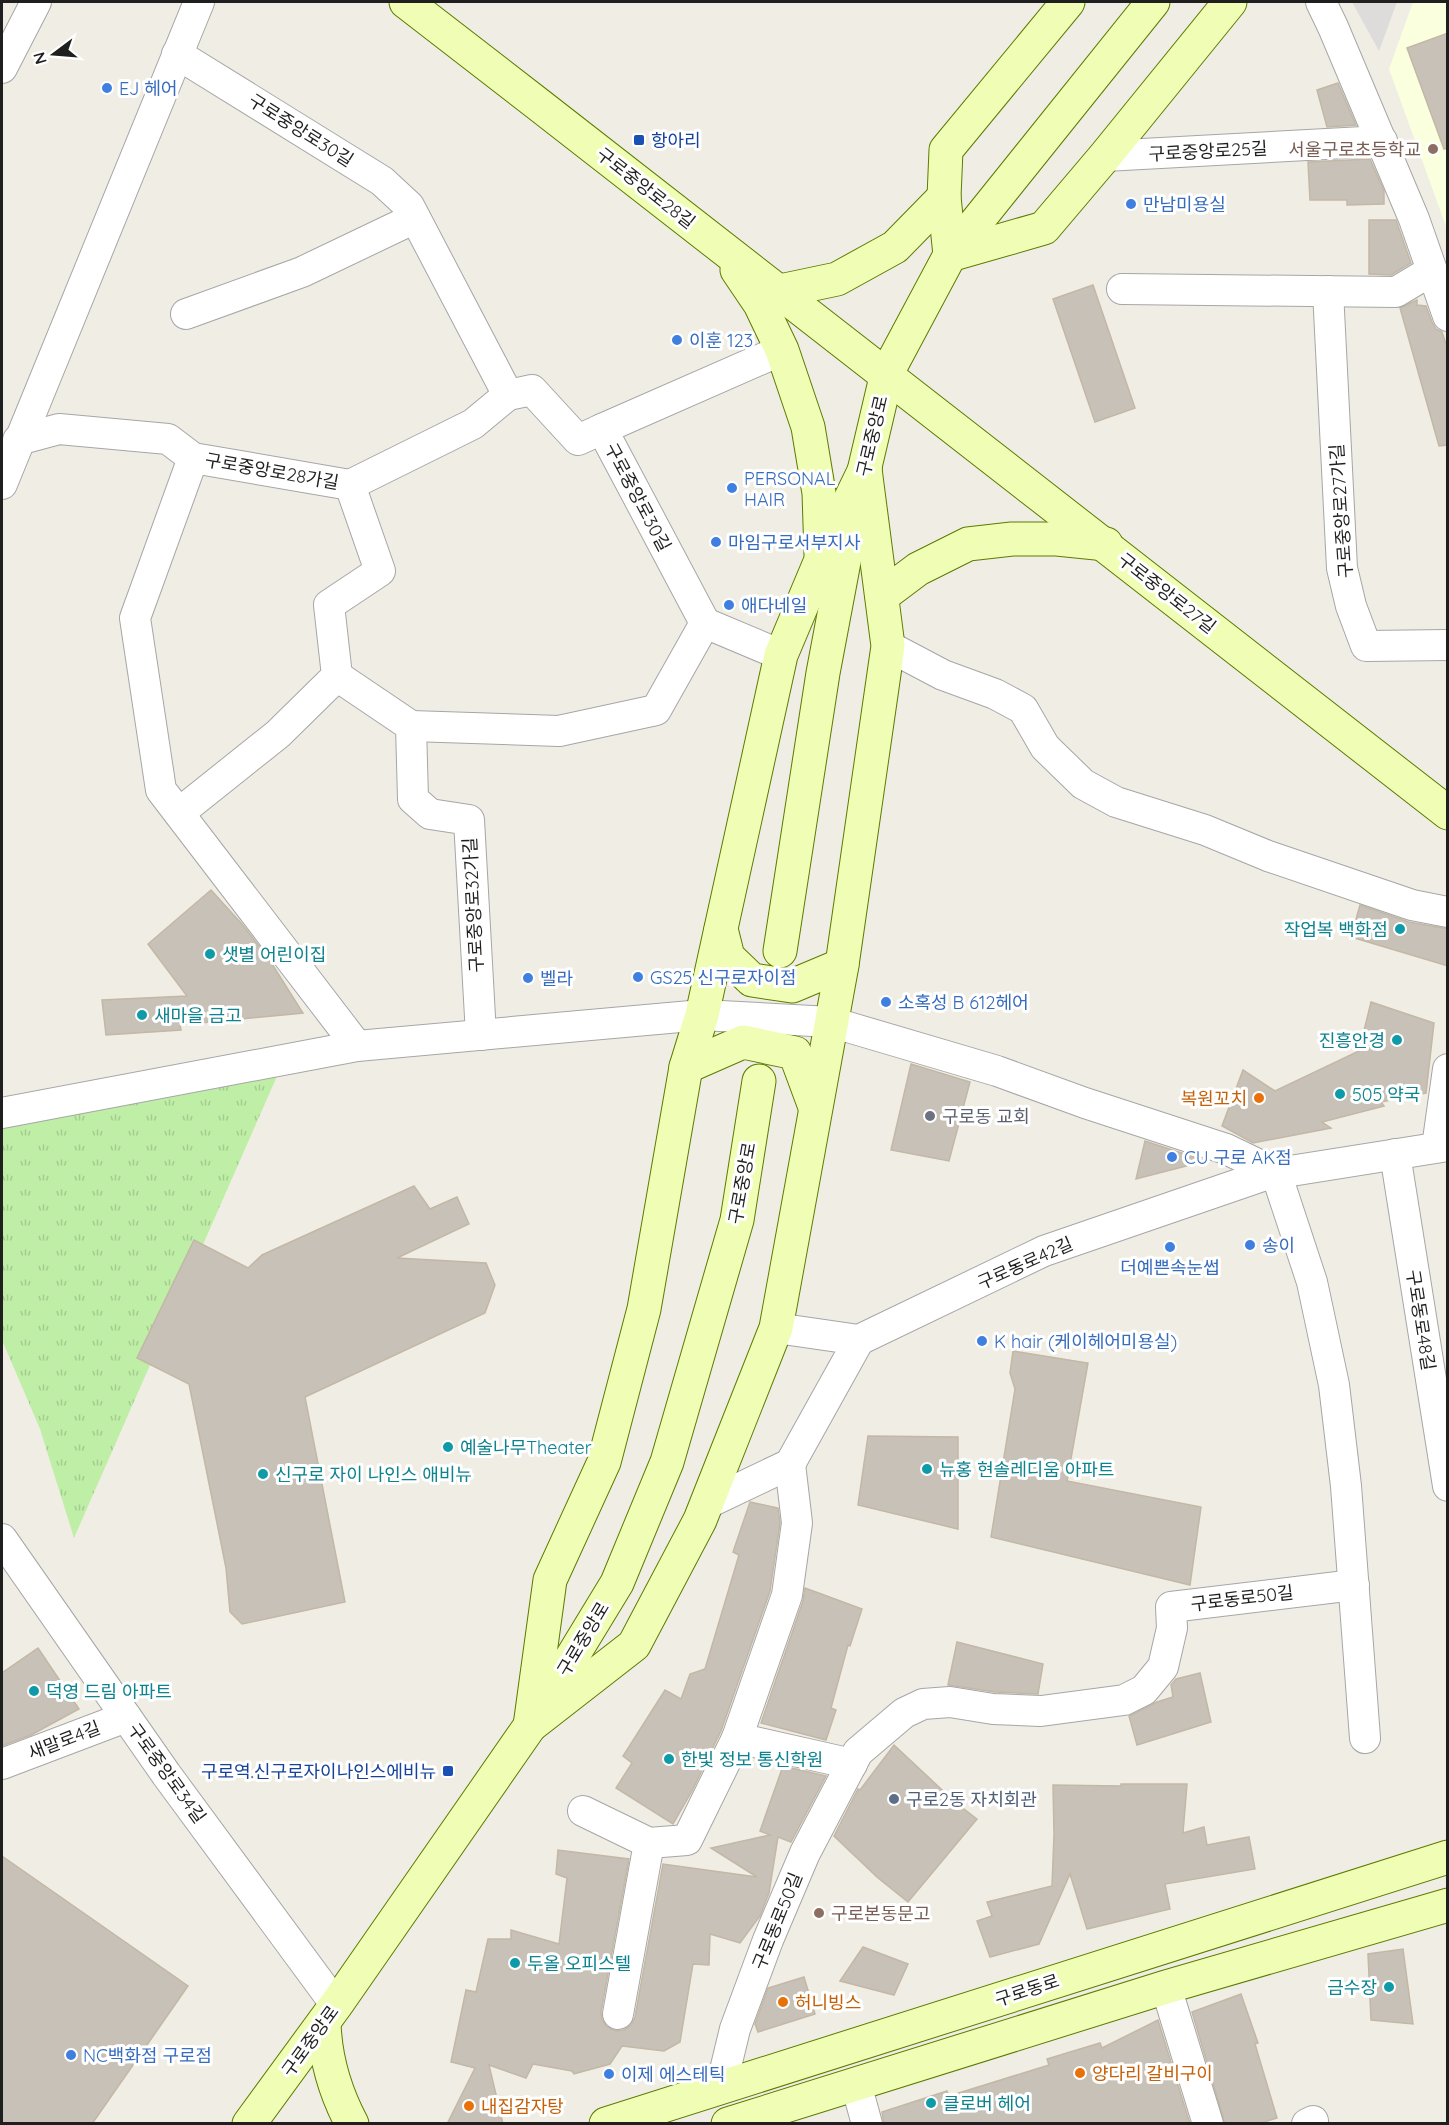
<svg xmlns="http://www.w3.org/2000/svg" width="1449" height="2125" viewBox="0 0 1449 2125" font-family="Quicksand,'Noto Sans KR',sans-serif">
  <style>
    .residential { fill: #dddcdb }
    .education { fill: #faffde }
    .grass { fill: url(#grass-tufts) }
    .building { fill: #c8c1b7; stroke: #c3b7a5; stroke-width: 1.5 }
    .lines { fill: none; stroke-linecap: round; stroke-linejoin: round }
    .street-casing { stroke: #a6a6a6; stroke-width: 32 }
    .secondary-casing { stroke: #5c7b00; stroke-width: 35 }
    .street { stroke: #fff; stroke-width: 30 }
    .secondary { stroke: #effeb4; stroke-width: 33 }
    .shop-dot { fill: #3f7fe0; stroke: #fff; stroke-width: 2 }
    .transit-dot { fill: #1a4fb4; stroke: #fff; stroke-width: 2 }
    .education-dot { fill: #8d6e63; stroke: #fff; stroke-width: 2 }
    .culture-dot { fill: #0f9aa8; stroke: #fff; stroke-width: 2 }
    .food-dot { fill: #e8710a; stroke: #fff; stroke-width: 2 }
    .worship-dot { fill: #6b7280; stroke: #fff; stroke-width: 2 }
    .service-dot { fill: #5c6f8a; stroke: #fff; stroke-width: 2 }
    .labels { text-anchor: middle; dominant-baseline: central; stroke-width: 6; stroke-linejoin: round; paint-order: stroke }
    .shop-label { font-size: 18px; fill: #366cbe; stroke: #fff; text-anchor: start }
    .street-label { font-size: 18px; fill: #1f1f1f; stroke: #fff }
    .transit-label { font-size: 18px; fill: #164399; stroke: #fff; text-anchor: start }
    .education-label { font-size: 18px; fill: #785e54; stroke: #fff; text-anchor: end }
    .culture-label { font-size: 18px; fill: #0d838f; stroke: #fff; text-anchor: start }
    .food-label { font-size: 18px; fill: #c56008; stroke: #fff; text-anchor: start }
    .worship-label { font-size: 18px; fill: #5b616d; stroke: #fff; text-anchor: start }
    .service-label { font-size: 18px; fill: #4e5e75; stroke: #fff; text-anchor: start }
  </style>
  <defs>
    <pattern id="grass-tufts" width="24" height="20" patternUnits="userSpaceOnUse" patternTransform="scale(1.5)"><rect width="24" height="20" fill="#bfeea6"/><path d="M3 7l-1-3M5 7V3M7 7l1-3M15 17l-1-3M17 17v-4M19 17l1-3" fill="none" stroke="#a4cc8e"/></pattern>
  </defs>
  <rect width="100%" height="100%" fill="#f0eee4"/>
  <polygon class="residential" points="1352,2 1397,2 1379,51"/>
  <polygon class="education" points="1413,2 1447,2 1447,229 1389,69"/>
  <polygon class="grass" points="278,1074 74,1538 40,1429 2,1340 2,1127"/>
  <g class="building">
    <polygon points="1448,33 1448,148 1444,149 1407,48"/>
    <polygon points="1338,83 1356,125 1327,127 1317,90"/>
    <polygon points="1370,159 1384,191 1384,204 1347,205 1347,200 1310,200 1308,162"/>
    <polygon points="1369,220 1396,220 1411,263 1391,275 1369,274"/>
    <polygon points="1093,285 1135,408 1095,422 1053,299"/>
    <polygon points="1417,300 1417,305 1426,306 1432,322 1436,329 1442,332 1448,350 1448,445 1439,446 1400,308"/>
    <polygon points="211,890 241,923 267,956 303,1013 180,1025 181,1030 106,1035 102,1000 187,996 148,944"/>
    <polygon points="1360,905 1409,922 1448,929 1448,966 1351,937"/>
    <polygon points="1371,1002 1434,1023 1426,1093 1381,1102 1384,1106 1322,1122 1331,1128 1253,1143 1222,1126 1243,1070 1275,1091 1359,1051"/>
    <polygon points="911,1064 970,1082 949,1161 891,1150"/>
    <polygon points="1145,1141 1206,1161 1136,1179"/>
    <polygon points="414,1186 430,1209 457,1197 469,1224 397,1258 486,1263 495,1285 485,1313 305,1397 345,1602 242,1624 230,1612 226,1568 189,1384 137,1358 194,1240 248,1268 262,1255"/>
    <polygon points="1013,1351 1088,1363 1067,1481 1201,1507 1190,1585 991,1537 1015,1389 1010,1373"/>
    <polygon points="868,1436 958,1437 958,1529 858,1505"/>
    <polygon points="750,1502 778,1508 780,1523 770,1591 721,1731 692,1791 673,1824 616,1788 632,1763 623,1756 665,1690 681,1699 690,1674 705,1669 739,1555 733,1552"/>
    <polygon points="805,1588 862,1609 850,1646 848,1645 831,1708 836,1710 826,1740 761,1723 803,1601"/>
    <polygon points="957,1642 1043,1664 1038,1694 995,1692 948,1685"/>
    <polygon points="38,1648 79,1709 31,1735 2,1746 2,1673"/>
    <polygon points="1200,1673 1211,1722 1137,1745 1129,1716 1157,1702 1173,1697 1171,1685 1176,1679"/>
    <polygon points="894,1745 955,1802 977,1819 908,1902 878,1878 834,1836 858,1789 860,1790"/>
    <polygon points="783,1766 826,1776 791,1842 778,1837 769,1893 760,1916 740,1943 710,1934 709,1965 693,1964 680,2042 664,2051 622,2046 610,2064 574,2074 572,2071 533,2064 526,2078 489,2065 503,2124 447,2124 475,2068 451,2062 466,1990 476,1992 488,1939 511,1939 511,1930 559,1944 567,1878 556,1874 558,1850 629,1859 601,2012 602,2020 607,2027 616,2031 624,2030 631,2025 635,2017 663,1864 757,1877 711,1848 770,1835 760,1831"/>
    <polygon points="1121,1784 1187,1784 1183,1833 1204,1827 1207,1845 1249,1837 1255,1869 1165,1884 1170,1909 1087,1929 1070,1874 1039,1944 990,1957 977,1921 992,1916 987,1902 1052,1886 1054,1834 1053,1785 1121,1786"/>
    <polygon points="2,1856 188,1986 92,2124 2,2124"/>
    <polygon points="863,1947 908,1964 894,1995 840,1981"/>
    <polygon points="1403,1949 1413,2024 1371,2020 1368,1954"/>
    <polygon points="804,1977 815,2014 758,2032 755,2024 768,1988"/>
    <polygon points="1241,1994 1258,2043 1255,2044 1277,2118 1258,2124 1225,2124 1192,2012"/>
    <polygon points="1158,2020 1190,2124 884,2124 882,2112 947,2091 949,2096 1049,2065 1047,2059 1100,2043 1102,2048"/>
  </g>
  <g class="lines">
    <g class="street-casing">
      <g id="street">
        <polyline points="1321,2 1333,27 1414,219 1448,316"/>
        <polyline points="177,54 382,181 409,206 508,395 532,390 578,440 602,429 705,623 656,710 559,731 411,726"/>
        <polyline points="2,68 36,2"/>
        <polyline points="1105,156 1382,141"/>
        <polyline points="1122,289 1396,292 1431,271"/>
        <polyline points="1328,291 1342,568 1351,606 1366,646 1448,645"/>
        <polyline points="186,314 302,272 415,218"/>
        <polyline points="602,429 782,350"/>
        <polyline points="18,440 59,429 168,439 193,458 350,485 473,424 508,395"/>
        <polyline points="193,458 135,618 161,790 357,1046"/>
        <polyline points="2,484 199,2"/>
        <polyline points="705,623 781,655"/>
        <polyline points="888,646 943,675 995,694 1023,709 1045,747 1083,784 1116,802 1205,830 1268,856 1412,905 1448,912"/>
        <polyline points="337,676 411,726 413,799 430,814 469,820 481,1035"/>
        <polyline points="179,813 278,734 337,676 329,605 380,571 350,485"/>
        <polyline points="2,1113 357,1046 702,1015 831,1022 997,1071 1085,1103 1226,1149 1276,1173 1312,1282 1334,1385 1346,1486 1365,1738"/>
        <polyline points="1437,1147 1448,1069"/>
        <polyline points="1395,1154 1448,1486"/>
        <polyline points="776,1328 859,1340 1044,1251 1265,1175 1448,1146"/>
        <polyline points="706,1504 790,1464 859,1340"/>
        <polyline points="2,1539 166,1774 336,2005"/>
        <polyline points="737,1738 852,1764"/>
        <polyline points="2,1764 126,1717"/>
        <polyline points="583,1811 649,1843 618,2014"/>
        <polyline points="649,1843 687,1840 737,1738 787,1595 797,1523 790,1464"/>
        <polyline points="1166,1987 1208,2124"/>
        <polyline points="856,2084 867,2124"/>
        <polyline points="721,2087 735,2029 768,1940 805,1853 858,1752 904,1713 923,1704 950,1702 993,1709 1041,1711 1124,1700 1144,1690 1163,1667 1172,1628 1171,1607 1354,1585"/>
        <polyline points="1307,2124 1313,2121"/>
      </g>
    </g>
    <g class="secondary-casing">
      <g id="secondary">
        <path d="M 406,2 C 754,271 1101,541 1448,813"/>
        <polyline points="1068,2 946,150 944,197 950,255 1044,228 1105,156 1230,2"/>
        <polyline points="737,270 760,304 782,350 808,427 819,493 821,555"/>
        <polyline points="780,291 837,279 895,247 944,197"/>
        <polyline points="882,596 918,569 968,544 1012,539 1057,539 1106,544"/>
        <polyline points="721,929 728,957 752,980 792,986 842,965"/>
        <polyline points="780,951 823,673 849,535 887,373 950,255 1153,2"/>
        <polyline points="686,1067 743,1042 795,1053 815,1107"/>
        <polyline points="530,1726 634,1645 700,1520 776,1328 842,965 888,646 865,469"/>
        <polyline points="530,1726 550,1580 604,1462 644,1309 686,1067 702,1015 781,655 821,560 865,469"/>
        <path d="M 324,2022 C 325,2058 335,2092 352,2124"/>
        <polyline points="249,2124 336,2005 530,1726 617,1583 667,1462 737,1220 759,1081"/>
        <polyline points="606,2124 1448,1857"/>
        <polyline points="728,2124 1166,1987 1448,1905"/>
      </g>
    </g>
    <use href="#street" class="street"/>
    <use href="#secondary" class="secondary"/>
  </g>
  <g class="shop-dot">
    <circle cx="107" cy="88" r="6"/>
    <circle cx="1131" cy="204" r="6"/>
    <circle cx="677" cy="340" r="6"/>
    <circle cx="732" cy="488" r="6"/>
    <circle cx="716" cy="542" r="6"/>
    <circle cx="729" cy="605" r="6"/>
    <circle cx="638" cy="977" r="6"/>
    <circle cx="528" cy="978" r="6"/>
    <circle cx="886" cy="1002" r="6"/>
    <circle cx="1172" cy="1157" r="6"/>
    <circle cx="1250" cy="1245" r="6"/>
    <circle cx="1170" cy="1247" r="6"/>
    <circle cx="982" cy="1341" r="6"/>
    <circle cx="71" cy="2055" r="6"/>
    <circle cx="609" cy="2074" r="6"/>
  </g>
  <g class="transit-dot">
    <rect x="633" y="134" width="12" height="12" rx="3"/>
    <rect x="442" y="1765" width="12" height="12" rx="3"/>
  </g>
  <g class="education-dot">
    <circle cx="1433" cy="149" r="6"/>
    <circle cx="819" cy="1913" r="6"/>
  </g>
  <g class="culture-dot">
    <circle cx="1400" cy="929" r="6"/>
    <circle cx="210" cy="954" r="6"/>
    <circle cx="142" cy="1015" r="6"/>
    <circle cx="1397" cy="1040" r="6"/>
    <circle cx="1340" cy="1094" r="6"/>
    <circle cx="448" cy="1447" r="6"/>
    <circle cx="927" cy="1469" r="6"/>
    <circle cx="263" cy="1474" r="6"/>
    <circle cx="34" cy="1691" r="6"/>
    <circle cx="669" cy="1759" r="6"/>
    <circle cx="515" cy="1963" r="6"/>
    <circle cx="1389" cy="1987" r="6"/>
    <circle cx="931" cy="2103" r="6"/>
  </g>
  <g class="food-dot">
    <circle cx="1259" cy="1098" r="6"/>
    <circle cx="783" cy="2002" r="6"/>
    <circle cx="1080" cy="2073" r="6"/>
    <circle cx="469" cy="2106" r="6"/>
  </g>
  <circle class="worship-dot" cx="930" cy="1116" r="6"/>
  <circle class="service-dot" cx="894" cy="1799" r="6"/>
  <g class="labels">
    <g class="shop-label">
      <text x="119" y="88">EJ 헤어</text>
      <text x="1143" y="204">만남미용실</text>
      <text x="689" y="340">이훈 123</text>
      <text x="744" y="478">PERSONAL<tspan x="744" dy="21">HAIR</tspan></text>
      <text x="728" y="542">마임구로서부지사</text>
      <text x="741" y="605">애다네일</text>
      <text x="650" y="977">GS25 신구로자이점</text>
      <text x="540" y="978">벨라</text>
      <text x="898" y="1002">소혹성 B 612헤어</text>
      <text x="1184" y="1157">CU 구로 AK점</text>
      <text x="1262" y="1245">송이</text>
      <text x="1170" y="1267" text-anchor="middle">더예쁜속눈썹</text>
      <text x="994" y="1341">K hair (케이헤어미용실)</text>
      <text x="83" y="2055">NC백화점 구로점</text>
      <text x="621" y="2074">이제 에스테틱</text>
    </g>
    <g class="street-label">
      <text transform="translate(301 130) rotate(32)">구로중앙로30길</text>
      <text transform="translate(1208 151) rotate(-3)">구로중앙로25길</text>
      <text transform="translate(646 188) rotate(38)">구로중앙로28길</text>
      <text transform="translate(872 436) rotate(-77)">구로중앙로</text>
      <text transform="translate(272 471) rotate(10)">구로중앙로28가길</text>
      <text transform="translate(638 497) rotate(62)">구로중앙로30길</text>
      <text transform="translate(1341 511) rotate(-94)">구로중앙로27가길</text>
      <text transform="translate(1167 593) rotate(38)">구로중앙로27길</text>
      <text transform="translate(473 905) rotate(-93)">구로중앙로32가길</text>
      <text transform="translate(742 1183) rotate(-80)">구로중앙로</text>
      <text transform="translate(1025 1263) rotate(-24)">구로동로42길</text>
      <text transform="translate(1421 1320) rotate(81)">구로동로48길</text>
      <text transform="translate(1242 1598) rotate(-7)">구로동로50길</text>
      <text transform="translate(583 1639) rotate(-59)">구로중앙로</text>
      <text transform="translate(64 1740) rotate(-21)">새말로4길</text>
      <text transform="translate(167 1773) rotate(54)">구로중앙로34길</text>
      <text transform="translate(777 1921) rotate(-68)">구로동로50길</text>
      <text transform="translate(1027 1990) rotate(-18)">구로동로</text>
      <text transform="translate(310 2041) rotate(-54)">구로중앙로</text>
    </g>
    <g class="transit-label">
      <text x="651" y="140">항아리</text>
      <text x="436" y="1771" text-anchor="end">구로역.신구로자이나인스에비뉴</text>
    </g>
    <g class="education-label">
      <text x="1421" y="149">서울구로초등학교</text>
      <text x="831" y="1913" text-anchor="start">구로본동문고</text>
    </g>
    <g class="culture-label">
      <text x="1388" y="929" text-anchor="end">작업복 백화점</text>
      <text x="222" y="954">샛별 어린이집</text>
      <text x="154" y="1015">새마을 금고</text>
      <text x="1385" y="1040" text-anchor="end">진흥안경</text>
      <text x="1352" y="1094">505 약국</text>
      <text x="460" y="1447">예술나무Theater</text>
      <text x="939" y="1469">뉴홍 현솔레디움 아파트</text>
      <text x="275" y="1474">신구로 자이 나인스 애비뉴</text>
      <text x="46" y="1691">덕영 드림 아파트</text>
      <text x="681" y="1759">한빛 정보 통신학원</text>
      <text x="527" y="1963">두올 오피스텔</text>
      <text x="1377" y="1987" text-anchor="end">금수장</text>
      <text x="943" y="2103">클로버 헤어</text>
    </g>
    <g class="food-label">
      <text x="1247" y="1098" text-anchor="end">복원꼬치</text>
      <text x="795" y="2002">허니빙스</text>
      <text x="1092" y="2073">양다리 갈비구이</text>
      <text x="481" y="2106">내집감자탕</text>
    </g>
    <g class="worship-label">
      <text x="942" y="1116">구로동 교회</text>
    </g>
    <g class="service-label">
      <text x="906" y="1799">구로2동 자치회관</text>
    </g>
  </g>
  <rect width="1449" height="2125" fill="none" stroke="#1f1f1f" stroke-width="6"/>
  <g transform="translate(54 54) rotate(254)" stroke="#ffffff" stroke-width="4.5" paint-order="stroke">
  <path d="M0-4.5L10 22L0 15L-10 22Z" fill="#1f1f1f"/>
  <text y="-9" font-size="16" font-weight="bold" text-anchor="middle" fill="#1f1f1f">N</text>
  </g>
</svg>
